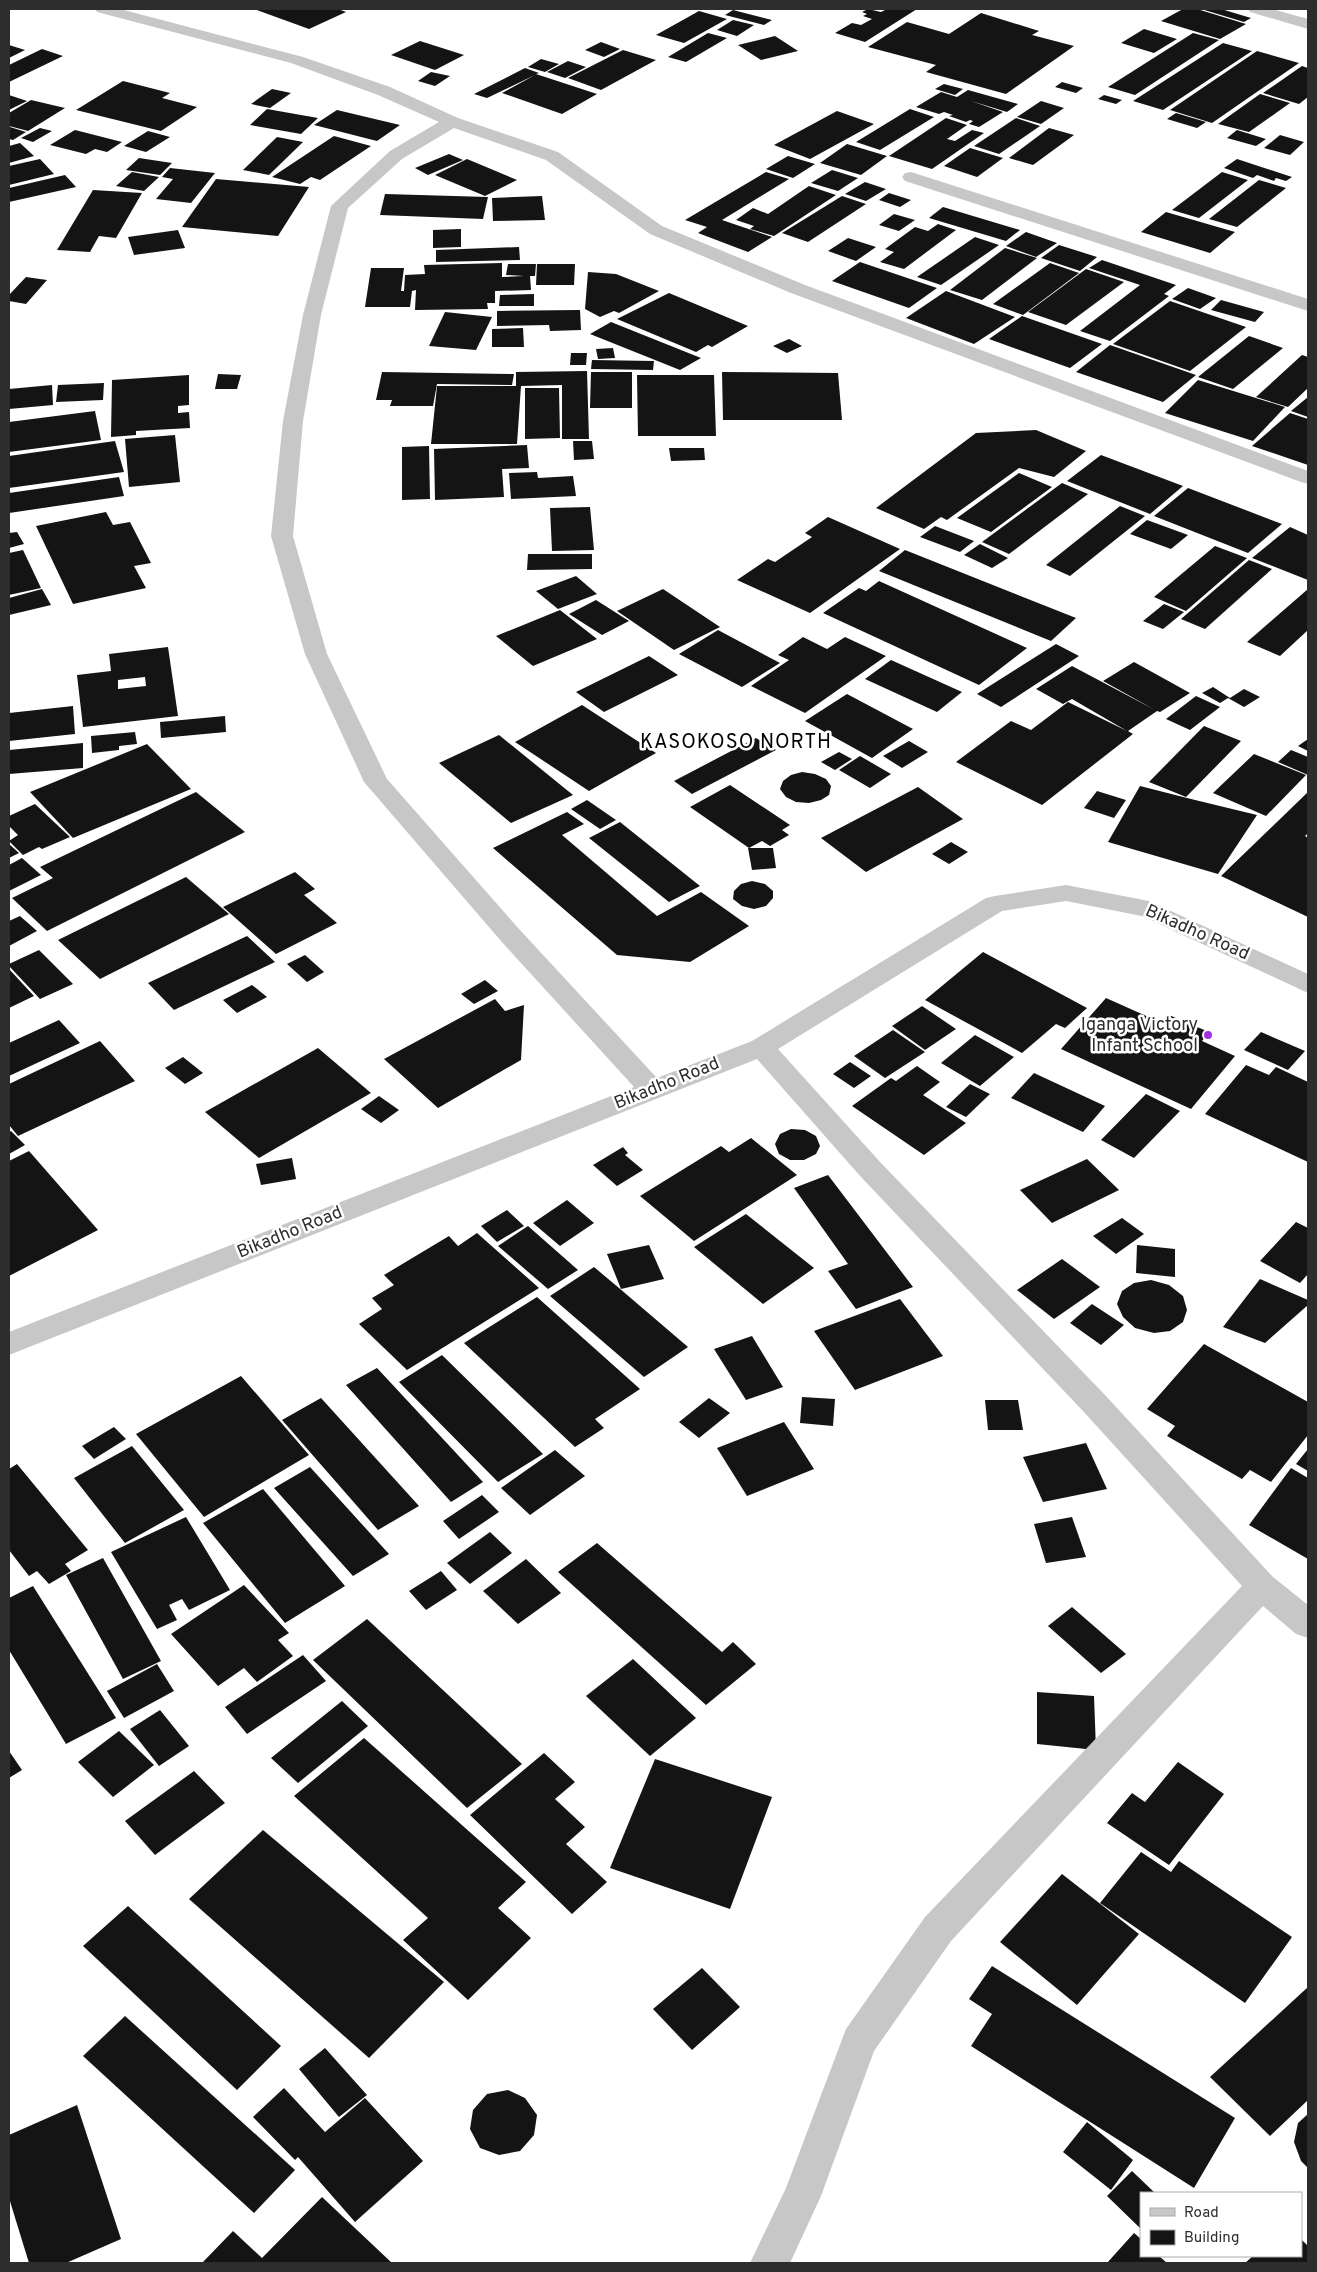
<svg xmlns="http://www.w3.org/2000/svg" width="1317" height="2272" viewBox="0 0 1317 2272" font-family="Overpass,sans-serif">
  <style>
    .building { fill: #141414; fill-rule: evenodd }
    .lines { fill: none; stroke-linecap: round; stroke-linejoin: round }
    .minor { fill: #c7c7c7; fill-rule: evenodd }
    .poi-dot { fill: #9e32e1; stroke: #fff; stroke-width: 2 }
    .labels { text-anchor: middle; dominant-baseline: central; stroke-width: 5; stroke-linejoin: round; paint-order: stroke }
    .street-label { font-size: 18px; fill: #2d2d2d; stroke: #fff }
    .poi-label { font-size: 18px; fill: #2d2d2d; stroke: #fff; text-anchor: end }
    .quarter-label { font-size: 20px; letter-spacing: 1px; fill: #000; stroke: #fff }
  </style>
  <rect width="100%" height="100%" fill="#fff"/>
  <g class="building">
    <polygon points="254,9 338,9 346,12 309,29"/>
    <polygon points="868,9 881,12 887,9 917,9 865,42 835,33 852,23 861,25 872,19 863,16 867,14 862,12"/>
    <polygon points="1183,9 1197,9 1246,24 1220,39 1161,21"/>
    <polygon points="1201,9 1221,9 1251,18 1244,22"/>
    <polygon points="733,10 772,20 764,25 725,15"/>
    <polygon points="699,11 727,19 684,43 656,35"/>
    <polygon points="981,13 1039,31 1032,35 1074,46 1006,94 926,72 936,65 868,47 907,22 949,34"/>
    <polygon points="733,20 754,25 737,36 717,30"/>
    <polygon points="1144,29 1177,39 1154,53 1121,43"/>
    <polygon points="708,33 727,38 686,62 668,57"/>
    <polygon points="1193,33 1219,40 1135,95 1108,87"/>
    <polygon points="775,36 798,51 761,60 738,45"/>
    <polygon points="420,41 464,55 435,70 391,55"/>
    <polygon points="601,42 620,49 604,57 585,50"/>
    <polygon points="1223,43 1252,51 1163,110 1133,101"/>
    <polygon points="9,45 25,50 9,58"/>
    <polygon points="42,49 63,56 9,82 9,65"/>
    <polygon points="623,50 656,60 601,90 568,78"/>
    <polygon points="1257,51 1299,63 1212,123 1170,110"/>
    <polygon points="541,59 559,64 545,72 528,67"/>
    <polygon points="568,61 586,67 565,78 547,72"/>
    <polygon points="1302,66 1308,68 1308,97 1299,104 1263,93"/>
    <polygon points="525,68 539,73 536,74 597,94 562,114 502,93 535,75 487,98 474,94"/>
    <polygon points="431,72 450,76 435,86 418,81"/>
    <polygon points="123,81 170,93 162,98 197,107 161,131 76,110"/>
    <polygon points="1062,82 1083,88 1076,93 1055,87"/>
    <polygon points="944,84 963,89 955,95 935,89"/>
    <polygon points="272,89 291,93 270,108 251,104"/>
    <polygon points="968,90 1018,104 1007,112 971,101 1003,112 979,127 969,124 973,121 970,120 966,122 949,116 953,115 944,112 939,114 916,107 941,92 957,97"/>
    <polygon points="1260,94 1290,103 1249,132 1218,124"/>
    <polygon points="9,95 27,101 9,110"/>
    <polygon points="1104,95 1122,100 1116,104 1098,99"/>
    <polygon points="31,100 65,108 28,131 9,126 9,113"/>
    <polygon points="1041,101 1064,108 1041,124 1017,117"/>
    <polygon points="267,109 318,118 301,134 250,125"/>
    <polygon points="910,109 934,117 880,150 856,142"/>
    <polygon points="337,110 400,125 377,141 314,125"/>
    <polygon points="837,111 874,124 810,159 774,145"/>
    <polygon points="1176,113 1206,122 1197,128 1167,119"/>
    <polygon points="946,118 967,125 947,139 955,141 972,130 984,133 932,169 889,156"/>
    <polygon points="1016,118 1040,126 999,154 974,146"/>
    <polygon points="10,127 26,132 13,140 9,139"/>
    <polygon points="40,128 52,131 33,142 21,138"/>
    <polygon points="1049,128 1074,135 1033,165 1009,158"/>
    <polygon points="75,130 122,142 107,152 95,149 86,154 50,145"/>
    <polygon points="1237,130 1266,139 1256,146 1227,138"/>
    <polygon points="148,131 170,137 146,152 124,146"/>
    <polygon points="1280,135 1304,142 1290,155 1264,148"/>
    <polygon points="334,136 371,146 320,180 311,177 300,184 272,177"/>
    <polygon points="277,137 303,142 269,175 243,170"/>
    <polygon points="20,143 34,156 9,163 9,146"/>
    <polygon points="847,144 887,156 861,175 820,163"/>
    <polygon points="970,148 1003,158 977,177 944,166"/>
    <polygon points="449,154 463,160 428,175 415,168"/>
    <polygon points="788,156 815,164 793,178 766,169"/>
    <polygon points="139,158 172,163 160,175 126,170"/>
    <polygon points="40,159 54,174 9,185 9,166"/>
    <polygon points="467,159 517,180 485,196 435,175"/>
    <polygon points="1237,159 1292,177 1286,181 1276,178 1274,181 1257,175 1253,178 1224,168"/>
    <polygon points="170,168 215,173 191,203 156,199 173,179 162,177"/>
    <polygon points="832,170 858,178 838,191 811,183"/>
    <polygon points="132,172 159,177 144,191 116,186"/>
    <polygon points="766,172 789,179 722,220 772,237 748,252 698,233 707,227 685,220"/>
    <polygon points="1222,172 1248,180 1199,218 1172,210"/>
    <polygon points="65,175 76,187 9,202 9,188"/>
    <polygon points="216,179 309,187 278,236 182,227"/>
    <polygon points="1259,180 1286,188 1237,227 1209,219"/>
    <polygon points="865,182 886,189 866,201 845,194"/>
    <polygon points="809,186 836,195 774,236 750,229 754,226 736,220 753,208 768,214"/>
    <polygon points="93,190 142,193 116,238 99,236 90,252 57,250"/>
    <polygon points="889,193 911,200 900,207 879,200"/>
    <polygon points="385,194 488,197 483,219 380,215"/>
    <polygon points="542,196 545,220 493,221 492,198"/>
    <polygon points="842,196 866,204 808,242 782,233"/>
    <polygon points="943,207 1020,230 1006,241 929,218"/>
    <polygon points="1166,212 1235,232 1210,253 1141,232"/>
    <polygon points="894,214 915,220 899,231 879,225"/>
    <polygon points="938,224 956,230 904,269 880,262 894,252 885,249 915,227 928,231"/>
    <polygon points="461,229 461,247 433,248 433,230"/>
    <polygon points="178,230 185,248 134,255 128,237"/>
    <polygon points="1026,232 1057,243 1036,257 1006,246"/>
    <polygon points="975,237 999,245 941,285 917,277"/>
    <polygon points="848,238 876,247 856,261 828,251"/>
    <polygon points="1059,245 1097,257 1080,271 1041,258"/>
    <polygon points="519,247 520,260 436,262 436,250"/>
    <polygon points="1005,248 1037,258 982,300 950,290"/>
    <polygon points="1102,260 1176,285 1164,294 1169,296 1110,341 1080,331 1140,285 1089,268"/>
    <polygon points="860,262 937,288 909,308 832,281"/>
    <polygon points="502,263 502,277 524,276 506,275 508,264 536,264 535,276 530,276 531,290 495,291 495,303 487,303 488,309 415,310 416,290 412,291 410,307 365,307 371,268 404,268 401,291 404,291 405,275 425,274 424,265"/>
    <polygon points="1050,263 1079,273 1023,315 993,304"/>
    <polygon points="537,264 575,264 574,285 536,285"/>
    <polygon points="1086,269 1124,282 1066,325 1028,312"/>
    <polygon points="588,272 616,274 659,291 619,313 614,311 600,317 585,309"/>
    <polygon points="26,277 47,280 26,304 9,301 9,295"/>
    <polygon points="1188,288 1216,298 1200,309 1172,299"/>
    <polygon points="946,291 1015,317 974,344 906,318"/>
    <polygon points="669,293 748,326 712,347 708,345 696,352 617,319"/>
    <polygon points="534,294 534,306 499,306 500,295"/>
    <polygon points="1221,300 1264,312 1255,322 1211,310"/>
    <polygon points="1170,301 1246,327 1190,371 1113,344"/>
    <polygon points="580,310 581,330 550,331 549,325 497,326 497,311"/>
    <polygon points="445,312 492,317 476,350 429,346"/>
    <polygon points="1022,316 1102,344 1070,368 989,339"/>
    <polygon points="611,322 701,358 680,370 590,334"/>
    <polygon points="523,328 524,347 492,347 492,329"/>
    <polygon points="1249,336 1283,348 1233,389 1198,377"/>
    <polygon points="789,339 802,346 787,353 773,346"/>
    <polygon points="1110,345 1196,375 1163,402 1076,372"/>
    <polygon points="613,348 615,358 598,359 596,349"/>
    <polygon points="571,353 587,353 586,365 570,365"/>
    <polygon points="1302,355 1308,357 1308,388 1288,407 1256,397"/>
    <polygon points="592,360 654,361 653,370 591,369"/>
    <polygon points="587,371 589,439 562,439 562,385 521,386 517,444 431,444 437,386 516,386 516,372"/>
    <polygon points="382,372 514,374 512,385 437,384 433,406 390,406 392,400 376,400"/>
    <polygon points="591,372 632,372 632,408 590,408"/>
    <polygon points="722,372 838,373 842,420 723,420"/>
    <polygon points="218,374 241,375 237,389 215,389"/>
    <polygon points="189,375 189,405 178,406 178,413 189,412 190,428 136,431 136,435 111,437 112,380"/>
    <polygon points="637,375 714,375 716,436 638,436"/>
    <polygon points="1198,380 1285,407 1253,441 1165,413"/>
    <polygon points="104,383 103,400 56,402 58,385"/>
    <polygon points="52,385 53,405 9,409 9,389"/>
    <polygon points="525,388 559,388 560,438 525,439"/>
    <polygon points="1308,397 1308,417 1291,411"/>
    <polygon points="95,411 101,440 9,452 9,422"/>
    <polygon points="1290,413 1308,419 1308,465 1252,446"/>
    <polygon points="1036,430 1086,451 1054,477 1019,468 947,520 941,517 924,529 876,508 976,433"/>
    <polygon points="175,435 180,482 129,487 125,439"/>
    <polygon points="115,441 124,472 9,488 9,456"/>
    <polygon points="573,441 592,441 594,459 574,460"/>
    <polygon points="527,445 529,468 502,469 504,497 435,500 434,449"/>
    <polygon points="429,446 430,499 402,500 402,447"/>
    <polygon points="669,448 704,448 705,460 671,461"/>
    <polygon points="1101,455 1183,486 1150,514 1067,481"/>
    <polygon points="537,472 538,478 573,476 576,496 511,499 509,473"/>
    <polygon points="1019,473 1052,487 991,532 957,518"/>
    <polygon points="119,477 124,496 9,513 9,493"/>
    <polygon points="1062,483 1088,494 1009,554 982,542"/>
    <polygon points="1188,488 1282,524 1248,553 1154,516"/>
    <polygon points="1120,506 1145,516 1070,576 1046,565"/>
    <polygon points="590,507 594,550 552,551 550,508"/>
    <polygon points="106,512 113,525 130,522 151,563 134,566 146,588 73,604 36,526"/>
    <polygon points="828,517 900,549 810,613 737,580 768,559 775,562 812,537 805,533"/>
    <polygon points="1147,520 1188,535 1171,549 1130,534"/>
    <polygon points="935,526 974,541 960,552 920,537"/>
    <polygon points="1290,527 1308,535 1308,580 1252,558"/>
    <polygon points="17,532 24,544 9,548 9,533"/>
    <polygon points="980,544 1008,558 992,568 964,555"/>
    <polygon points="1215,546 1247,558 1186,611 1154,597"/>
    <polygon points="23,550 41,588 9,595 9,553"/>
    <polygon points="905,550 1076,618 1051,641 879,571"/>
    <polygon points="528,554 592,554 592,569 527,570"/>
    <polygon points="1249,560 1272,569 1205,629 1181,619"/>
    <polygon points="576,576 597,594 558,609 536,591"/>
    <polygon points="879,581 1027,648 979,685 823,613 859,588 866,591"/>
    <polygon points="42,589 51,605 9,615 9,598"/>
    <polygon points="663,589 720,627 674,650 617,611"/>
    <polygon points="1308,589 1308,630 1280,656 1247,642"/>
    <polygon points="596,600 629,621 602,635 569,614"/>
    <polygon points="1164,604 1184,612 1163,629 1143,621"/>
    <polygon points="560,610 597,639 533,666 496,636"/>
    <polygon points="718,630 780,663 742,687 679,654"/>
    <polygon points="803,637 827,649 845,637 886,656 805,713 751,686 789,660 778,655"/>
    <polygon points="1056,644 1079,656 1001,707 977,694"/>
    <path d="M 168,647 L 178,716 L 83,727 L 77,675 L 111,671 L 109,654 ZM 145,677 L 146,686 L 118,689 L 118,680 Z"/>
    <polygon points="649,656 678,675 604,712 576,692"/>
    <polygon points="891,660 962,692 937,712 865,679"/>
    <polygon points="1134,662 1190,693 1160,712 1157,711 1128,731 1133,734 1042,805 956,762 1011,721 1031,730 1068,702 1127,731 1072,699 1063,704 1036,689 1072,666 1155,710 1103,681"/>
    <polygon points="1213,687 1230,698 1244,689 1260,697 1244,707 1228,698 1220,703 1202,693"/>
    <polygon points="847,694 913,729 872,758 805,721"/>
    <polygon points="1196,696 1220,707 1190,730 1166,719"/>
    <polygon points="582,705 656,753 589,791 515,742"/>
    <polygon points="73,706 75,734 9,741 9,713"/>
    <polygon points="225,716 226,732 161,738 160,722"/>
    <polygon points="1204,726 1241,741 1186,797 1149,782"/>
    <polygon points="135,732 137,744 119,746 119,750 92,753 91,736"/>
    <polygon points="499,735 573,795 511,823 439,763"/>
    <polygon points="756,738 776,750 692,794 674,781"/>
    <polygon points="1308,739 1308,751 1298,746"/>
    <polygon points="909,741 928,752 902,768 883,756"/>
    <polygon points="83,743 83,768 9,774 9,750"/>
    <polygon points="147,744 191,789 73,838 30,792"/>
    <polygon points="1291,750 1308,757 1308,775 1278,762"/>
    <polygon points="839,752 852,759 835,770 821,762"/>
    <polygon points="1254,754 1306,775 1266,816 1213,793"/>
    <polygon points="860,756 891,774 870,788 839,770"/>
    <polygon points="802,772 815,774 826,779 831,786 829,795 821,800 809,803 796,802 786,797 780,789 783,781 791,775"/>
    <polygon points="730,785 790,825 782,830 789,835 770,846 762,841 749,848 690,807"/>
    <polygon points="1140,786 1191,799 1257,815 1218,874 1108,842"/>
    <polygon points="918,787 963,819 866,872 821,838"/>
    <polygon points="1097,791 1126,800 1114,818 1084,808"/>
    <polygon points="196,792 245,832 47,931 12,898 53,878 40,867"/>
    <polygon points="1308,792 1308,833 1305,836 1308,838 1308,917 1221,876"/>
    <polygon points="587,800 616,820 600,829 571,809"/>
    <polygon points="35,804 70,837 42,849 39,847 23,855 9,841 18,835 9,826 9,816"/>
    <polygon points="567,812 584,824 562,835 657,916 701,892 749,926 690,962 617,955 493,848"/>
    <polygon points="620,822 700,886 669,902 589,838"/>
    <polygon points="951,842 968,852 949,864 932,854"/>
    <polygon points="9,844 19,853 9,858"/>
    <polygon points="748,848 773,848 776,868 752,870"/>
    <polygon points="22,858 41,875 9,891 9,865"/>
    <polygon points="295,872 315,889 304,895 337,923 276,954 223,907"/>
    <polygon points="186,877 229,914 100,979 58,940"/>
    <polygon points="752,881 765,884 773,891 773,898 766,906 754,909 742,906 733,899 734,891 741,884"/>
    <polygon points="20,916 37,931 9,946 9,921"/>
    <polygon points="247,936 275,962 174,1010 148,983"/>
    <polygon points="39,950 73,984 40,999 9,966 9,964"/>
    <polygon points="983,952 1087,1008 1065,1028 1056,1024 1022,1053 925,1000"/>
    <polygon points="305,955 324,972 307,982 287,964"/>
    <polygon points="9,969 34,996 9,1008"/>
    <polygon points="485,980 498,991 474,1004 461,994"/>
    <polygon points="252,985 267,997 237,1013 223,1000"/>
    <polygon points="1106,998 1162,1023 1169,1015 1209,1032 1202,1041 1235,1056 1191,1109 1061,1049"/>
    <polygon points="495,999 505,1011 524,1005 521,1060 438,1108 384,1059"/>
    <polygon points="922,1006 956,1029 925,1050 892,1026"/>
    <polygon points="59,1020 80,1043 9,1076 9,1043"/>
    <polygon points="893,1030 925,1052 885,1078 854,1056"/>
    <polygon points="1261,1032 1305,1051 1288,1070 1244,1050"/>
    <polygon points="975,1035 1014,1057 980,1086 941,1063"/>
    <polygon points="100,1041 135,1081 18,1136 9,1125 9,1084"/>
    <polygon points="318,1048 371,1093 259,1158 205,1112"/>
    <polygon points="183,1057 203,1073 185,1084 165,1068"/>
    <polygon points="850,1062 871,1076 854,1088 833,1074"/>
    <polygon points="1246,1065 1269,1075 1276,1067 1308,1082 1308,1162 1205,1114"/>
    <polygon points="917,1066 940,1082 923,1095 966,1123 924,1155 852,1106 891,1078 896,1081"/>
    <polygon points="1034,1073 1105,1106 1083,1132 1011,1098"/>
    <polygon points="970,1084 990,1094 966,1117 946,1107"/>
    <polygon points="1146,1094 1180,1111 1134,1158 1101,1140"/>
    <polygon points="379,1096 399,1110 381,1123 361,1109"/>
    <polygon points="791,1129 805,1130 816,1136 820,1146 816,1154 804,1160 790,1160 779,1154 775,1144 780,1134"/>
    <polygon points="11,1131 25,1145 9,1154 9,1132"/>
    <polygon points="751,1138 797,1175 694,1241 640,1196 721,1146 729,1152"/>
    <polygon points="623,1147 628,1153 625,1155 643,1170 617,1186 593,1165"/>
    <polygon points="29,1151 98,1230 9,1276 9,1161"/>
    <polygon points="292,1158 296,1179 261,1185 256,1164"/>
    <polygon points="1087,1159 1119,1190 1052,1223 1020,1190"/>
    <polygon points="828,1175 913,1287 856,1309 828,1271 848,1264 794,1188"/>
    <polygon points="567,1200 594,1223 560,1246 533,1223"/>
    <polygon points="507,1210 524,1226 497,1242 481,1226"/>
    <polygon points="746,1214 814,1268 763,1304 694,1247"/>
    <polygon points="1122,1218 1144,1234 1116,1254 1093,1236"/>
    <polygon points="1296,1222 1308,1228 1308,1274 1300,1283 1260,1261"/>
    <polygon points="528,1226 578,1270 548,1289 498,1246"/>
    <polygon points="477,1233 539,1288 407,1370 359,1324 382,1309 372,1298 394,1285 384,1275 449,1236 458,1246"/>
    <polygon points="649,1245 664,1279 621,1289 607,1254"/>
    <polygon points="1137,1245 1175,1249 1175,1277 1136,1273"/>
    <polygon points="1062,1259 1100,1287 1054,1319 1017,1290"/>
    <polygon points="594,1267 619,1288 688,1347 644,1377 550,1296"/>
    <polygon points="1260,1279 1308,1300 1308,1305 1265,1343 1223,1327"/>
    <polygon points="1151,1280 1169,1285 1183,1296 1187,1310 1183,1322 1170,1331 1154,1333 1135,1328 1123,1317 1117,1304 1122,1291 1134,1283"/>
    <polygon points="537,1297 640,1389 595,1419 604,1428 575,1447 464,1343"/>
    <polygon points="900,1299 943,1356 855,1390 814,1331"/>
    <polygon points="1092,1304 1124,1325 1101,1345 1070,1323"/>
    <polygon points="752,1336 783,1387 746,1400 714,1349"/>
    <polygon points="1204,1344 1308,1402 1308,1435 1271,1482 1250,1470 1242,1479 1167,1436 1175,1426 1147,1409"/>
    <polygon points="442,1355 543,1454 498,1482 399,1382"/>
    <polygon points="377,1368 483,1482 451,1502 346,1385"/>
    <polygon points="241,1376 309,1455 204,1517 136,1434"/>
    <polygon points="802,1397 835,1399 833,1426 800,1423"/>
    <polygon points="321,1398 419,1506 378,1530 282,1420"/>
    <polygon points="709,1398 730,1413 699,1438 679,1422"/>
    <polygon points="985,1400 1018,1400 1023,1430 988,1430"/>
    <polygon points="784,1422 814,1469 747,1496 717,1448"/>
    <polygon points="114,1427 126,1439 94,1459 82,1446"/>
    <polygon points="1086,1443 1107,1489 1043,1502 1023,1457"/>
    <polygon points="132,1446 184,1510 125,1543 74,1478"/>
    <polygon points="1308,1449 1308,1471 1296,1464"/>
    <polygon points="555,1450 585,1476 530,1515 501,1488"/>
    <polygon points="17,1464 88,1550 65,1564 71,1571 49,1584 37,1571 29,1576 9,1550 9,1469"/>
    <polygon points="310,1467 389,1554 353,1576 274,1488"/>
    <polygon points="1291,1468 1308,1478 1308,1559 1249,1525"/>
    <polygon points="263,1489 345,1586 285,1623 203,1523"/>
    <polygon points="482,1495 499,1512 459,1539 443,1521"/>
    <polygon points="186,1517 230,1590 189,1610 182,1599 169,1605 177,1620 157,1629 111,1552"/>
    <polygon points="1072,1517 1086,1557 1046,1563 1034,1524"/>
    <polygon points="490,1532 512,1553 470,1584 447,1563"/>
    <polygon points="597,1543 722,1652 733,1642 756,1664 706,1705 558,1572"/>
    <polygon points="103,1558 161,1661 123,1679 66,1575"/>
    <polygon points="526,1559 561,1593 518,1624 483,1591"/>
    <polygon points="441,1571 457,1590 426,1610 409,1591"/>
    <polygon points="244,1585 289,1633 278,1640 293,1656 257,1682 244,1668 218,1686 171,1634"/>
    <polygon points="33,1586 116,1718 66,1744 9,1650 9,1598"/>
    <polygon points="1072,1607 1126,1654 1101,1673 1048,1626"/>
    <polygon points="367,1619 522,1764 467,1808 313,1660"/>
    <polygon points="303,1655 326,1681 247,1734 225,1707"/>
    <polygon points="633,1659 696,1718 650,1756 586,1696"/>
    <polygon points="157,1664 174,1691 124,1718 107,1691"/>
    <polygon points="1037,1692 1094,1696 1096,1750 1037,1744"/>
    <polygon points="342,1701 368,1726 298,1783 271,1758"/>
    <polygon points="160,1710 189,1746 159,1766 130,1729"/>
    <polygon points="119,1731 154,1765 113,1797 78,1762"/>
    <polygon points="364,1738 526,1882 498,1908 531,1938 468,2000 403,1940 428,1918 294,1796"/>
    <polygon points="9,1751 22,1770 9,1778"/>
    <polygon points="544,1753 575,1782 555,1799 585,1827 566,1844 607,1882 572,1914 470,1815"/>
    <polygon points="655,1759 772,1797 730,1909 610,1868"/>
    <polygon points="1178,1762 1224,1794 1169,1865 1107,1823 1132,1793 1145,1802"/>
    <polygon points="194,1771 225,1803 155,1855 125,1821"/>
    <polygon points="263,1830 444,1982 369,2058 189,1899"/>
    <polygon points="1141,1852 1171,1872 1179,1861 1292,1937 1245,2003 1100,1903"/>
    <polygon points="1062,1874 1139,1934 1077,2005 1000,1942"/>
    <polygon points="128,1906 281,2046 237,2090 83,1946"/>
    <polygon points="992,1966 1235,2118 1194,2188 971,2046 992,2014 969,1999"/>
    <polygon points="702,1968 740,2007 692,2050 653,2009"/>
    <polygon points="1308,1987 1308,2100 1270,2136 1210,2077"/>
    <polygon points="125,2016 295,2170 254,2213 83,2056"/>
    <polygon points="325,2048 367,2095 339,2117 299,2069"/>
    <polygon points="284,2088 325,2132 365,2098 423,2161 355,2222 298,2157 295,2160 253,2117"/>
    <polygon points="508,2090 525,2098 537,2115 534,2135 520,2151 499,2155 480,2148 470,2129 473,2110 487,2094"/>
    <polygon points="77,2105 121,2239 66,2263 29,2263 9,2198 9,2135"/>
    <polygon points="1308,2114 1308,2168 1301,2161 1294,2142 1298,2123"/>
    <polygon points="1087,2122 1133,2160 1111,2190 1063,2152"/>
    <polygon points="1132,2171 1155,2193 1141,2193 1141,2229 1107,2196"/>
    <polygon points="322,2197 392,2263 202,2263 233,2231 262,2258"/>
    <polygon points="1134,2233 1141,2239 1141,2256 1159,2256 1167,2263 1107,2263"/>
    <polygon points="1301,2239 1308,2246 1308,2263 1245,2263 1253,2256 1301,2256"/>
  </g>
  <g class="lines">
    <g class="minor">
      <polygon points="95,9 120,9 303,57 390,87 458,118 558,152 662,226 805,285 1308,471 1308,484 1301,482 791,293 650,234 546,160 454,128 402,159 348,208 321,315 303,421 293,536 327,654 387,779 519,929 657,1078 752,1041 986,898 995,896 1066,885 1149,901 1308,974 1308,993 1142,916 1066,901 1002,911 778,1049 881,1163 1105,1395 1273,1577 1308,1605 1308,1638 1296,1634 1263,1606 951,1941 874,2051 821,2196 790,2263 750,2263 786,2188 846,2029 925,1917 1242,1586 1083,1411 861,1177 757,1059 9,1355 9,1332 634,1087 501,941 364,782 305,654 271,536 283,421 303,315 331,206 390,151 439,122 378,95 291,63 97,12"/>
      <polygon points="1248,9 1272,9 1308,19 1308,29 1250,12"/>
      <polygon points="911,172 1308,299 1308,311 905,181 902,177 905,173"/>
    </g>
  </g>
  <circle class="poi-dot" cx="1208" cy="1035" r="5"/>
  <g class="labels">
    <g class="street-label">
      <text transform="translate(1197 933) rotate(24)">Bikadho Road</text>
      <text transform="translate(667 1084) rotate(-22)">Bikadho Road</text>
      <text transform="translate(290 1233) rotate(-22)">Bikadho Road</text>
    </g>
    <g class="poi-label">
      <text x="1198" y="1025">Iganga Victory<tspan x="1198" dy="21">Infant School</tspan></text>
    </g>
    <g class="quarter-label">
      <text x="736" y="743">KASOKOSO NORTH</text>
    </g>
  </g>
  <rect width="1317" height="2272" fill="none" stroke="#2d2d2d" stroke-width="20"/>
  <rect x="1140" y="2192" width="162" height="65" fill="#ffffff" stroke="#ababab"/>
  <rect x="1150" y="2208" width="25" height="8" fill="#c7c7c7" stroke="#ababab"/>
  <text x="1184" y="2217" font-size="15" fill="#2d2d2d">Road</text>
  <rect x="1150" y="2230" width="25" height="15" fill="#141414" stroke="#ababab"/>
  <text x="1184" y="2242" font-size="15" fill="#2d2d2d">Building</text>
</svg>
